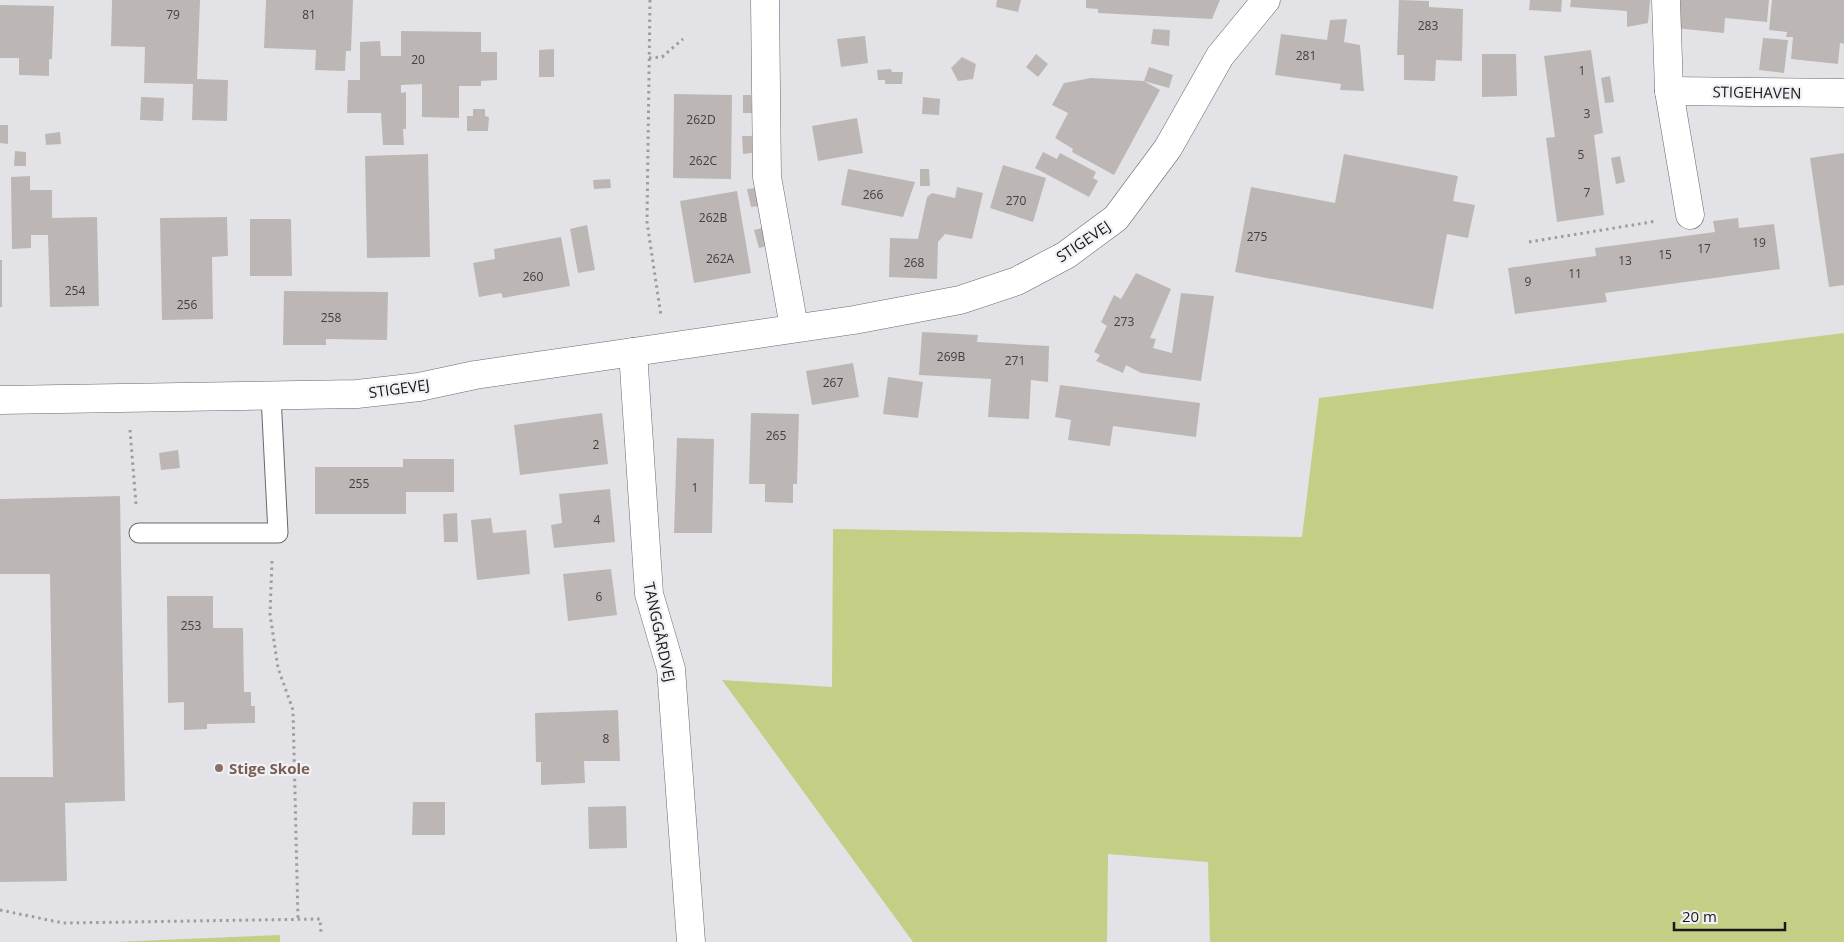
<svg xmlns="http://www.w3.org/2000/svg" width="1844" height="942" viewBox="0 0 1844 942" font-family="'Open Sans',sans-serif">
  <style>
    .green { fill: #c5ce85 }
    .building { fill: #bcb7b4 }
    .lines { fill: none; stroke-linecap: round; stroke-linejoin: round }
    .lane-casing { stroke: #69686c; stroke-width: 21 }
    .street-casing { stroke: #69686c; stroke-width: 29 }
    .secondary-casing { stroke: #69686c; stroke-width: 29 }
    .path { stroke: #9d9da0; stroke-width: 3; stroke-dasharray: 2.5 4; stroke-linecap: butt }
    .lane { stroke: #fff; stroke-width: 19 }
    .street { stroke: #fff; stroke-width: 28 }
    .secondary { stroke: #fff; stroke-width: 28 }
    .education-dot { fill: #8d6e63; stroke: #f0f0f5; stroke-width: 2 }
    .labels { text-anchor: middle; dominant-baseline: central; stroke-width: 4.5; stroke-linejoin: round; paint-order: stroke }
    .number-label { font-size: 12px; fill: #414040 }
    .street-label { font-size: 15px; fill: #18181a; stroke: #f0f0f5 }
    .education-label { font-size: 15px; font-weight: bold; fill: #785e54; stroke: #f0f0f5; text-anchor: start }
  </style>
  <rect width="100%" height="100%" fill="#e3e3e7"/>
  <g class="green">
    <polygon points="1844,333 1844,942 1210,942 1208,862 1108,854 1107,942 913,942 722,680 832,687 833,529 1302,537 1319,398"/>
    <polygon points="280,935 280,942 114,942"/>
  </g>
  <g class="building">
    <polygon points="112,0 200,0 197,79 228,80 227,121 192,120 193,84 144,83 145,47 111,46"/>
    <polygon points="266,0 353,0 351,51 346,51 345,71 315,70 316,50 264,48"/>
    <polygon points="997,0 1021,0 1018,12 996,7"/>
    <polygon points="1086,0 1220,0 1212,19 1098,13 1098,9 1086,8"/>
    <polygon points="1399,0 1429,1 1429,7 1463,9 1462,61 1436,60 1435,81 1404,80 1404,55 1397,55"/>
    <polygon points="1530,0 1562,0 1561,12 1529,10"/>
    <polygon points="1571,0 1650,0 1648,23 1627,27 1627,11 1570,7"/>
    <polygon points="1681,0 1769,0 1767,22 1725,18 1724,33 1675,28"/>
    <polygon points="1772,0 1844,0 1844,44 1840,43 1838,64 1791,59 1793,37 1786,37 1787,32 1769,30"/>
    <polygon points="0,5 54,6 52,59 49,59 49,76 19,75 19,58 0,58"/>
    <polygon points="1347,19 1344,42 1360,45 1364,91 1340,90 1341,84 1275,75 1281,34 1327,40 1330,20"/>
    <polygon points="1153,29 1170,30 1169,46 1151,44"/>
    <polygon points="401,31 481,32 481,52 497,52 497,80 481,81 481,86 459,86 459,118 422,117 422,84 401,85 401,93 406,92 406,129 403,129 404,145 383,145 381,113 347,113 348,80 360,80 360,42 380,41 381,56 401,56"/>
    <polygon points="865,36 868,63 841,67 837,39"/>
    <polygon points="1763,38 1788,40 1784,73 1759,70"/>
    <polygon points="554,49 554,77 539,77 539,50"/>
    <polygon points="1591,50 1603,133 1594,135 1604,215 1557,222 1546,138 1555,137 1544,56"/>
    <polygon points="1036,54 1048,64 1038,77 1026,67"/>
    <polygon points="1482,54 1516,54 1517,96 1482,97"/>
    <polygon points="962,57 976,64 973,79 958,81 951,68"/>
    <polygon points="1149,67 1173,75 1169,88 1144,81"/>
    <polygon points="891,69 892,72 903,72 902,84 885,84 885,80 878,80 877,70"/>
    <polygon points="1610,76 1614,102 1605,103 1601,78"/>
    <polygon points="1091,78 1144,81 1160,90 1114,175 1072,152 1073,149 1055,138 1068,113 1052,105 1064,83"/>
    <polygon points="674,94 732,95 731,179 673,178"/>
    <polygon points="743,95 751,95 752,113 743,113"/>
    <polygon points="141,97 164,98 163,121 140,120"/>
    <polygon points="923,97 940,99 939,115 922,114"/>
    <polygon points="473,109 485,109 485,116 489,117 488,131 467,131 467,116 473,116"/>
    <polygon points="857,118 863,153 818,161 812,126"/>
    <polygon points="0,125 8,125 8,144 0,143"/>
    <polygon points="60,132 61,144 46,145 45,134"/>
    <polygon points="742,136 752,136 752,153 743,154"/>
    <polygon points="15,151 26,152 26,166 14,166"/>
    <polygon points="1043,152 1057,159 1060,153 1096,172 1093,178 1098,181 1089,197 1035,168"/>
    <polygon points="1844,153 1844,285 1829,287 1810,158"/>
    <polygon points="428,154 430,257 367,258 365,156"/>
    <polygon points="1344,154 1458,176 1453,201 1475,205 1468,238 1447,234 1433,309 1235,272 1251,187 1335,203"/>
    <polygon points="1620,156 1625,182 1616,184 1611,158"/>
    <polygon points="1003,165 1046,178 1033,222 990,208"/>
    <polygon points="848,169 915,182 903,217 841,205"/>
    <polygon points="920,169 929,169 930,186 920,186"/>
    <polygon points="30,176 30,190 52,190 52,218 97,217 99,306 50,307 48,235 31,235 31,248 12,249 11,177"/>
    <polygon points="610,179 611,188 594,189 593,180"/>
    <polygon points="957,187 983,193 972,239 945,234 938,242 937,279 889,277 890,238 918,239 927,197 932,193 955,198"/>
    <polygon points="756,188 760,206 751,207 747,189"/>
    <polygon points="737,191 751,273 694,283 680,201"/>
    <polygon points="227,217 228,256 212,257 213,319 162,320 160,218"/>
    <polygon points="1738,218 1739,228 1774,224 1780,269 1605,293 1607,302 1515,314 1508,268 1596,256 1595,248 1715,232 1713,221"/>
    <polygon points="250,219 291,219 292,276 250,276"/>
    <polygon points="587,225 595,270 578,273 570,229"/>
    <polygon points="762,228 767,246 759,248 754,230"/>
    <polygon points="561,237 570,286 503,298 501,293 479,297 473,263 495,259 494,249"/>
    <rect x="0" y="260" width="2" height="47"/>
    <polygon points="1136,273 1171,289 1150,338 1156,339 1153,348 1172,353 1181,293 1214,296 1201,381 1141,373 1126,365 1123,373 1096,361 1100,355 1094,352 1107,326 1101,322 1114,295 1121,299"/>
    <polygon points="284,291 388,292 387,340 326,339 326,345 283,345"/>
    <polygon points="922,332 978,335 977,342 1049,346 1048,382 1031,380 1029,419 988,417 991,379 919,375"/>
    <polygon points="853,363 859,397 812,405 806,371"/>
    <polygon points="888,377 923,382 918,418 883,414"/>
    <polygon points="1060,385 1200,403 1196,437 1113,426 1110,446 1068,440 1071,420 1055,417"/>
    <polygon points="602,413 608,464 520,475 514,425"/>
    <polygon points="751,413 799,414 797,484 793,484 793,503 765,502 765,484 749,484"/>
    <polygon points="677,438 714,439 712,533 674,533"/>
    <polygon points="178,450 180,468 161,470 159,453"/>
    <polygon points="403,459 454,459 454,492 406,492 406,514 315,514 315,467 403,467"/>
    <polygon points="610,489 615,542 554,548 551,525 562,523 559,494"/>
    <polygon points="120,496 125,801 65,803 67,881 0,882 0,777 53,777 50,574 0,574 0,499"/>
    <polygon points="457,513 458,542 444,542 443,514"/>
    <polygon points="491,518 493,533 526,530 530,574 477,580 471,520"/>
    <polygon points="611,569 617,615 568,621 563,574"/>
    <polygon points="167,596 213,596 213,628 243,628 244,692 251,692 251,706 255,706 255,723 207,724 207,729 184,730 184,702 168,703"/>
    <polygon points="618,710 620,761 584,761 585,783 541,785 541,762 536,762 535,713"/>
    <polygon points="413,802 445,802 445,835 412,835"/>
    <polygon points="626,806 627,848 589,849 588,807"/>
  </g>
  <g class="lines">
    <g class="lane-casing">
      <polyline id="lane" points="139,533 278,533 271,396"/>
    </g>
    <g class="street-casing">
      <g id="street">
        <polyline points="765,0 767,177 794,327"/>
        <polyline points="1666,0 1669,91"/>
        <polyline points="1690,215 1669,91 1844,93"/>
        <polyline points="633,352 649,594 671,669 691,942"/>
      </g>
    </g>
    <g class="secondary-casing">
      <polyline id="secondary" points="0,400 357,394 419,387 475,375 854,320 960,300 1017,281 1066,255 1116,218 1168,148 1220,56 1266,0"/>
    </g>
    <g class="path">
      <polyline points="650,0 647,222 661,316"/>
      <polyline points="649,58 662,57 683,39"/>
      <polyline points="1529,242 1657,221"/>
      <polyline points="130,430 136,504"/>
      <polyline points="272,561 270,614 278,668 293,710 298,919"/>
      <polyline points="0,910 63,923 320,919 321,933"/>
    </g>
    <use href="#lane" class="lane"/>
    <use href="#street" class="street"/>
    <use href="#secondary" class="secondary"/>
  </g>
  <circle class="education-dot" cx="219" cy="768" r="5"/>
  <g class="labels">
    <g class="number-label">
      <text x="173" y="14">79</text>
      <text x="309" y="14">81</text>
      <text x="1428" y="25">283</text>
      <text x="1306" y="55">281</text>
      <text x="418" y="59">20</text>
      <text x="1582" y="70">1</text>
      <text x="1587" y="113">3</text>
      <text x="701" y="119">262D</text>
      <text x="1581" y="154">5</text>
      <text x="703" y="160">262C</text>
      <text x="1587" y="192">7</text>
      <text x="873" y="194">266</text>
      <text x="1016" y="200">270</text>
      <text x="713" y="217">262B</text>
      <text x="1257" y="236">275</text>
      <text x="1759" y="242">19</text>
      <text x="1704" y="248">17</text>
      <text x="1665" y="254">15</text>
      <text x="720" y="258">262A</text>
      <text x="1625" y="260">13</text>
      <text x="914" y="262">268</text>
      <text x="1575" y="273">11</text>
      <text x="533" y="276">260</text>
      <text x="1528" y="281">9</text>
      <text x="75" y="290">254</text>
      <text x="187" y="304">256</text>
      <text x="331" y="317">258</text>
      <text x="1124" y="321">273</text>
      <text x="951" y="356">269B</text>
      <text x="1015" y="360">271</text>
      <text x="833" y="382">267</text>
      <text x="776" y="435">265</text>
      <text x="596" y="444">2</text>
      <text x="359" y="483">255</text>
      <text x="695" y="487">1</text>
      <text x="597" y="519">4</text>
      <text x="599" y="596">6</text>
      <text x="191" y="625">253</text>
      <text x="606" y="738">8</text>
    </g>
    <g class="street-label">
      <text transform="translate(1757 92) rotate(1)">STIGEHAVEN</text>
      <text transform="translate(1083 241) rotate(-34)">STIGEVEJ</text>
      <text transform="translate(399 388) rotate(-8)">STIGEVEJ</text>
      <text transform="translate(660 632) rotate(78)">TANGGÅRDVEJ</text>
    </g>
    <g class="education-label">
      <text x="229" y="768">Stige Skole</text>
    </g>
  </g>
  <path d="M1674 922v8h111v-8" fill="none" stroke="#18181a" stroke-width="2.5"/>
  <text x="1682" y="922" font-size="15" fill="#18181a" stroke="#f0f0f5" stroke-width="4" paint-order="stroke">20 m</text>
</svg>
